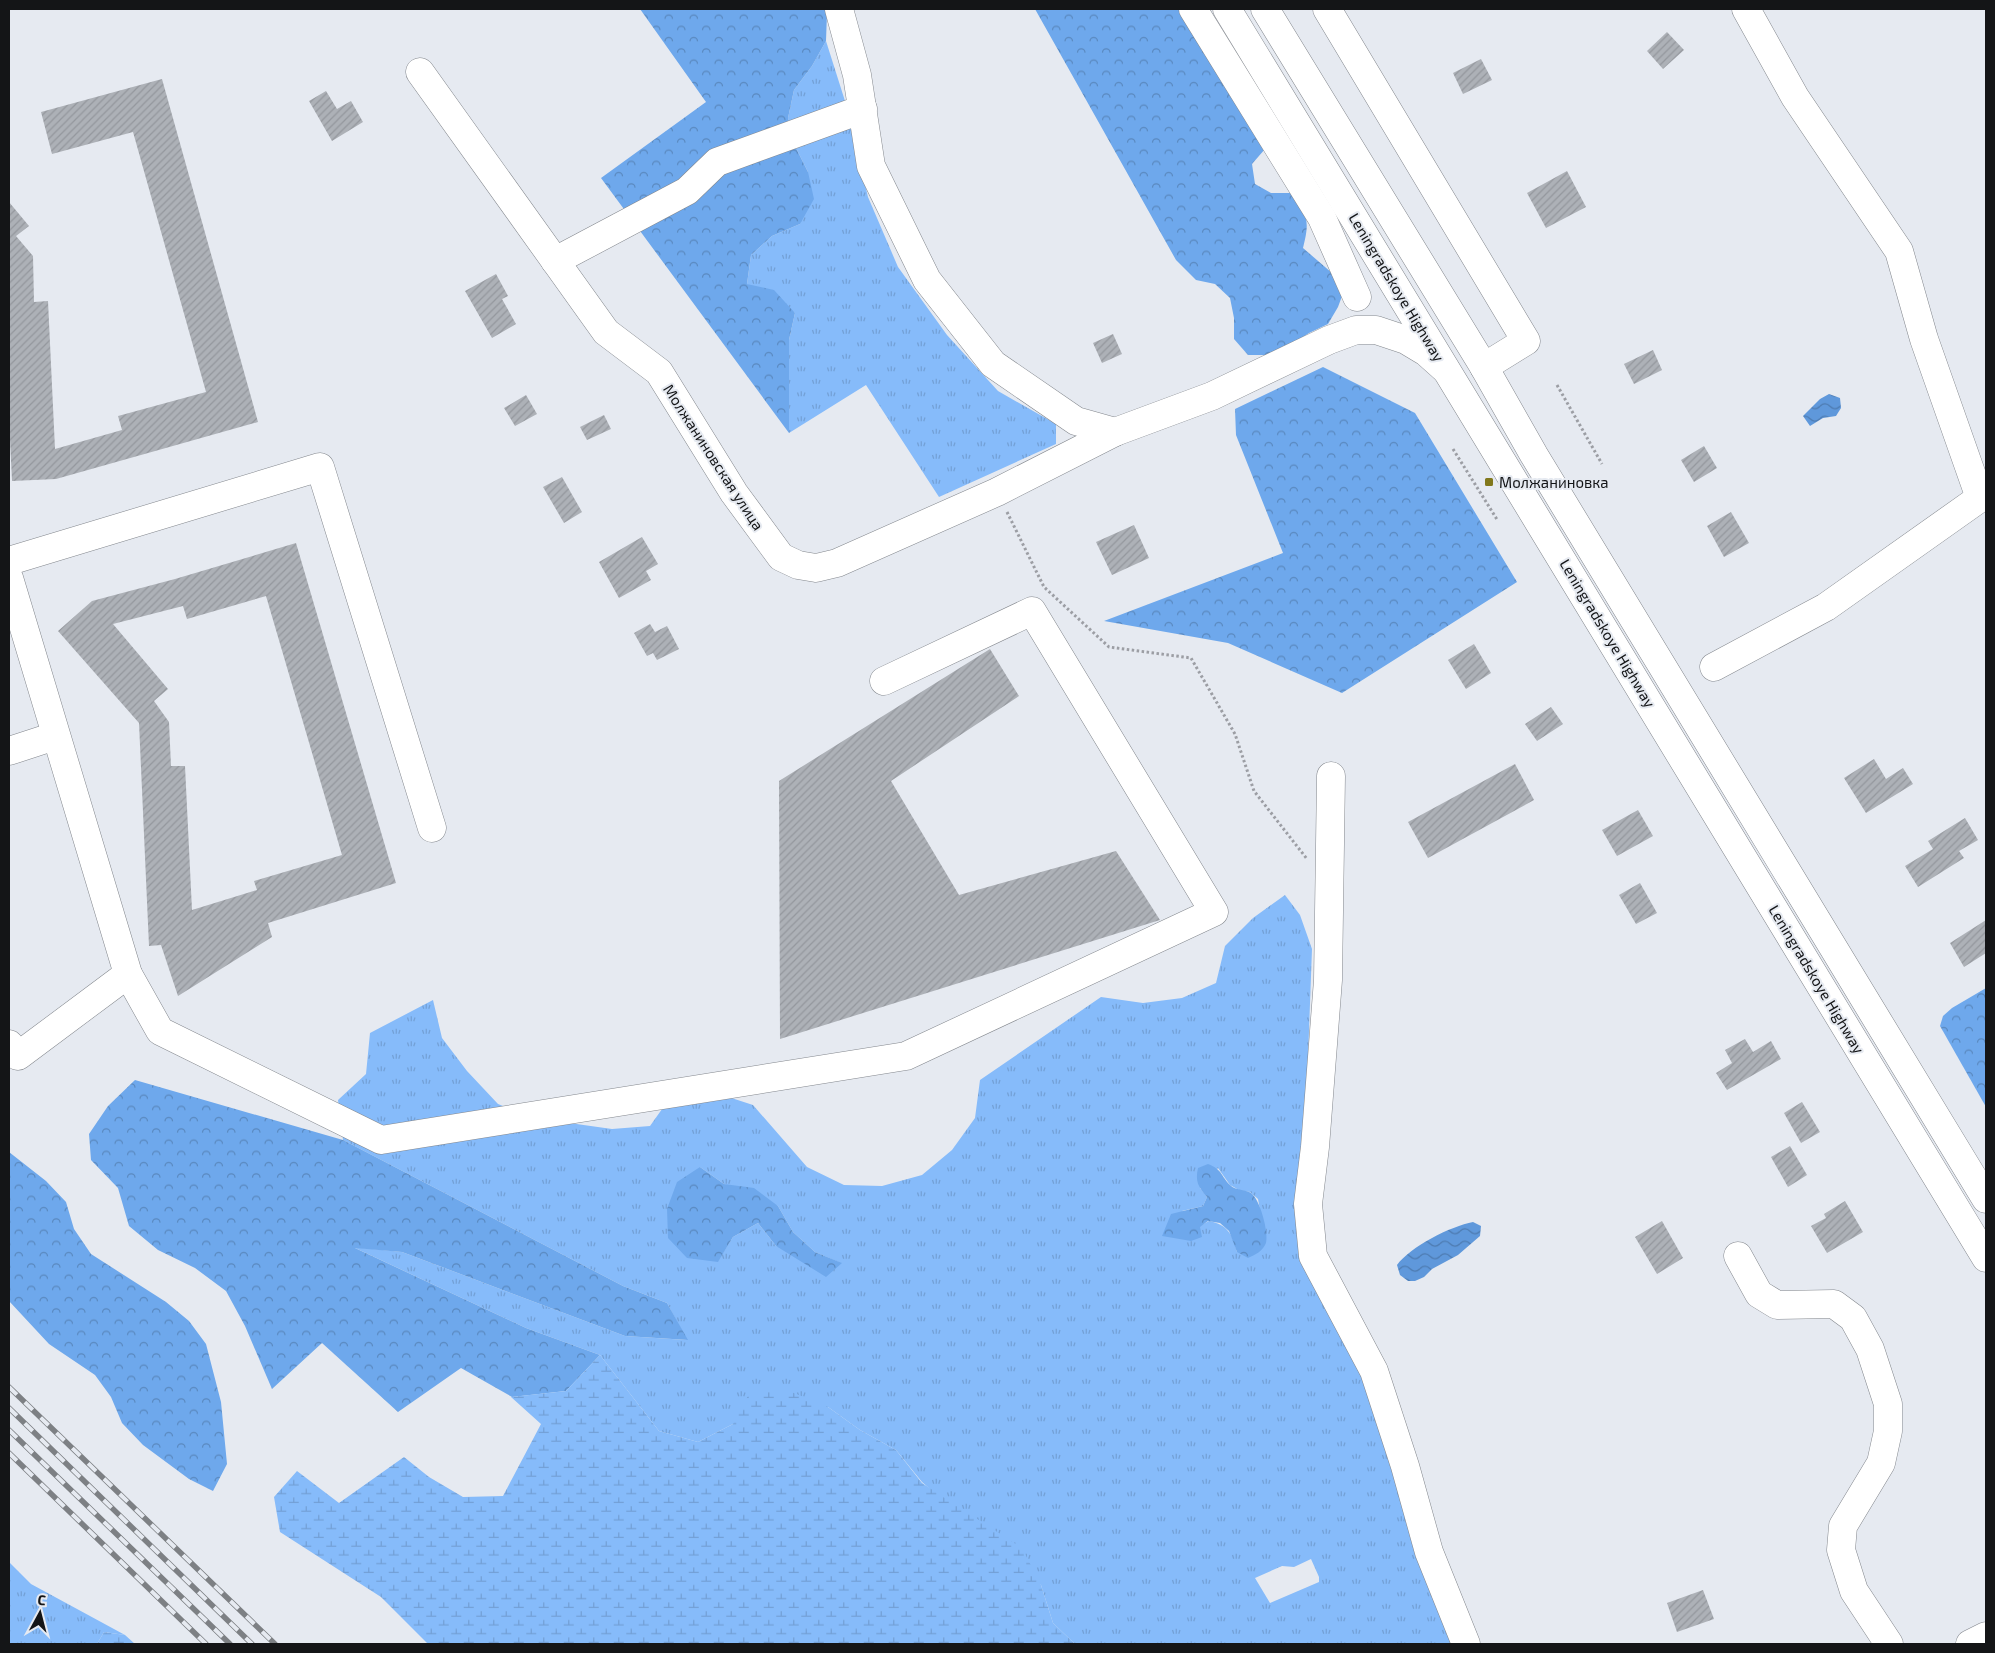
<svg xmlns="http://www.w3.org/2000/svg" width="1995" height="1653" viewBox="0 0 1995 1653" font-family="'Exo 2',sans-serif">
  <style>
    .grass { fill: url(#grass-tufts); fill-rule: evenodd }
    .forest { fill: url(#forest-crowns) }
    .wetland { fill: url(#wetland-marsh) }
    .water { fill: url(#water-waves) }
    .building { fill: url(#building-hatch); fill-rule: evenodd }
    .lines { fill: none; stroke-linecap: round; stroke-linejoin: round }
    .minor-casing { stroke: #83878d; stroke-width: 29 }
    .highway-casing { stroke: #83878d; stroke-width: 29 }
    .path { stroke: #9c9ea4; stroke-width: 3; stroke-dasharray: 2.5 2.5; stroke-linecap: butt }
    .minor { stroke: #fff; stroke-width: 28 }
    .highway { stroke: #fff; stroke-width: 28 }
    .rail-casing { stroke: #7d8084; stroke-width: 5.5 }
    .rail { stroke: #e6eaf1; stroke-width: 4; stroke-dasharray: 11; stroke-linecap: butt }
    .poi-dot { fill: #81781c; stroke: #e6eaf1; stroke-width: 2 }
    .labels { text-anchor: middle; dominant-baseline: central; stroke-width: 4; stroke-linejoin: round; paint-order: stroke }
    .street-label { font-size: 15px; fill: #141517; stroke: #e6eaf1 }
    .poi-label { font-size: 15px; fill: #141517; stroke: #e6eaf1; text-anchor: start }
  </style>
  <defs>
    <pattern id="grass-tufts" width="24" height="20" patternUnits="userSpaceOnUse" patternTransform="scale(1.25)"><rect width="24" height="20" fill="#86bbfa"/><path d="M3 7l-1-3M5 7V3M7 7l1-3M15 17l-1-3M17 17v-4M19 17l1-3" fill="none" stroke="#73a0d6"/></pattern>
    <pattern id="forest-crowns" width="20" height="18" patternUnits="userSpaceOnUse" patternTransform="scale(1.25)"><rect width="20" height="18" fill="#6ea8ec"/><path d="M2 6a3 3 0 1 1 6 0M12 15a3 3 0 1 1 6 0" fill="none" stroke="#5988be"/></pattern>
    <pattern id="wetland-marsh" width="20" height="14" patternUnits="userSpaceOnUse" patternTransform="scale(1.25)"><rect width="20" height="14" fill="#86bbfa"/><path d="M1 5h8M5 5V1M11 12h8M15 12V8" fill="none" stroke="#73a0d6"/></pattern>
    <pattern id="water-waves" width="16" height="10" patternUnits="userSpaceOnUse" patternTransform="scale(1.25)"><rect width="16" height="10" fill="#5f98db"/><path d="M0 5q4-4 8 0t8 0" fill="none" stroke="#4d7bb1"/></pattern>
    <pattern id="building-hatch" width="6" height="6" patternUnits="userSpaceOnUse" patternTransform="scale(1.25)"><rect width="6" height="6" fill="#adb1b7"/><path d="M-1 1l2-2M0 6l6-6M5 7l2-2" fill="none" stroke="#94979d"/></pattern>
  </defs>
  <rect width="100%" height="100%" fill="#e6eaf1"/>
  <g class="grass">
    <polygon points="826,41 845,101 868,197 898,267 947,335 998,391 1056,424 1056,444 939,497 866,385 789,433 789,340 795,313 747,284 751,255 772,236 800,224 808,172 795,146 788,118 794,90 812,66"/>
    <path d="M 1285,895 L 1300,915 L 1312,949 L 1304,1168 L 1298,1214 L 1356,1350 L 1455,1644 L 1075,1644 L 1053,1623 L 1041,1585 L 922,1482 L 896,1450 L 860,1430 L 828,1407 L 733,1424 L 698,1442 L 659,1431 L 600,1355 L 526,1328 L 353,1247 L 402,1252 L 625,1336 L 687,1340 L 667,1303 L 623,1286 L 343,1140 L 338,1100 L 366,1074 L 370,1033 L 433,1000 L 442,1038 L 467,1071 L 498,1104 L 534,1118 L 612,1129 L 650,1126 L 672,1095 L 713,1092 L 753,1105 L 807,1167 L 844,1185 L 882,1186 L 922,1175 L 952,1150 L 975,1118 L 980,1080 L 1101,997 L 1143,1003 L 1182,998 L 1216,983 L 1225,946 L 1253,918 ZM 700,1167 L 724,1184 L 778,1206 L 793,1232 L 815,1252 L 841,1263 L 776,1246 L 758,1223 L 733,1237 L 718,1261 ZM 1218,1168 L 1230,1185 L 1239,1190 L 1250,1192 L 1258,1199 L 1260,1210 L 1237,1252 C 1232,1234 1228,1225 1209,1221 L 1200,1226 L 1182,1211 L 1203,1206 L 1207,1197 L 1200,1188 ZM 1311,1559 L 1319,1577 L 1319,1582 L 1270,1603 L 1255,1578 L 1282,1566 L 1294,1567 Z"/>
    <polygon points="9,1562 31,1584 125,1635 104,1632 97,1644 9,1644"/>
  </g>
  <g class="forest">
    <polygon points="640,9 825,9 827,13 826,41 812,66 794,90 788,118 795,146 808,172 814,199 800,224 772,236 751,255 747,284 774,290 795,313 789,340 789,433 601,178 706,102"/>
    <path d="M 1035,9 L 1179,9 L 1265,149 L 1252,164 L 1255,184 L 1271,193 L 1290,193 C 1308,215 1310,220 1303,248 L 1332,273 L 1345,288 L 1338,307 L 1328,324 L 1309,333 L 1276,355 L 1248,355 L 1234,339 L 1234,318 L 1230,298 L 1215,284 L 1196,280 L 1176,260 Z"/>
    <polygon points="1323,367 1415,413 1517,582 1342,693 1228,643 1104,621 1283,553 1236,435 1235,409"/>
    <polygon points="1986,988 1986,1107 1940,1026 1943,1016 1952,1008"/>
    <polygon points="135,1080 343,1140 623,1286 667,1303 688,1340 625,1336 402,1252 355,1248 526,1328 600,1355 566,1391 512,1397 461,1368 398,1412 322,1343 272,1389 245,1326 226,1291 195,1268 158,1250 129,1226 118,1188 91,1160 89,1134 108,1106"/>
    <polygon points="9,1152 46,1181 66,1202 74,1229 91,1254 166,1302 189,1321 206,1344 221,1402 227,1464 213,1491 189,1479 143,1445 122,1423 111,1397 95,1375 49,1344 9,1301"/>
    <path d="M 1208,1164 C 1223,1170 1220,1175 1230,1185 C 1236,1191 1245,1189 1251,1193 C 1260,1199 1269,1233 1266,1243 C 1263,1251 1255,1255 1248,1258 L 1237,1252 L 1229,1231 L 1220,1223 L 1208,1221 L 1200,1227 L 1202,1237 L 1191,1241 L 1162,1236 L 1171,1214 L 1203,1206 L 1207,1197 C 1198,1187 1195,1181 1198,1168 Z"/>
    <polygon points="700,1167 724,1184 754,1188 778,1206 793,1232 815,1252 842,1263 826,1277 776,1246 758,1223 733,1237 718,1262 687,1258 668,1238 667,1209 677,1182"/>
  </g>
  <g class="wetland">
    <polygon points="600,1355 659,1431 698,1442 733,1424 751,1390 789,1391 828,1407 860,1430 896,1450 922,1483 1022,1548 1041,1585 1053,1623 1075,1644 428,1644 381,1597 280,1532 274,1497 297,1471 339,1503 404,1457 429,1477 463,1497 503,1496 541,1424 511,1397 566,1391"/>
    <polygon points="104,1632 125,1635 135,1644 97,1644"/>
  </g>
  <g class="water">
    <polygon points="1829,394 1840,398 1841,408 1836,416 1823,418 1810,426 1803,416 1820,399"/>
    <path d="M 1473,1222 L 1481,1226 L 1480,1236 L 1458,1255 L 1432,1269 L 1424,1277 L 1415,1281 L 1408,1281 L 1400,1275 L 1397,1265 C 1410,1247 1451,1226 1473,1222 Z"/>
  </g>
  <g class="building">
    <polygon points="1667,32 1684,50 1663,69 1647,51"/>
    <polygon points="1481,59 1492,80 1463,94 1453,73"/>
    <polygon points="162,79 258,422 56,479 12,481 9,419 9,202 29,226 16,236 33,256 34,302 48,301 55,449 122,430 118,416 206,392 133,132 52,154 41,112"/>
    <polygon points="326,91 337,109 351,101 363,122 332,141 309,101"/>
    <polygon points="1567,171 1586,207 1546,228 1527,193"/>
    <polygon points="496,274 508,296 502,299 516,324 492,338 465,291"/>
    <polygon points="1113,334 1122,354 1102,363 1093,343"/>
    <polygon points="1653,350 1662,370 1634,384 1624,364"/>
    <polygon points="526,395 537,414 515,426 504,408"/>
    <polygon points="604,415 611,429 587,440 580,427"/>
    <polygon points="1704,446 1717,468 1694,482 1681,460"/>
    <polygon points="562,477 582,512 564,523 543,487"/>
    <polygon points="1731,512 1749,543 1724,557 1707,526"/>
    <polygon points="1134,525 1149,558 1112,575 1096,542"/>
    <polygon points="642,537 658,564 646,571 651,580 619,598 599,562"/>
    <path d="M 296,543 L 396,883 L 268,923 L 272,937 L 178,996 L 161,945 L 149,946 L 139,723 L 58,631 L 92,601 L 175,579 ZM 266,596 L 342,855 L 254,881 L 257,890 L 192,910 L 185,766 L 171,766 L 169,722 L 154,701 L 168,689 L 113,624 L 183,606 L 187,619 Z"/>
    <polygon points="650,624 655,632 667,626 679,649 657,660 653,653 647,656 634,633"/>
    <polygon points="1474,644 1491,673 1466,689 1448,660"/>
    <polygon points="990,649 1019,696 891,781 959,895 1116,851 1160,920 780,1039 779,781"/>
    <polygon points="1551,707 1563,724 1537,741 1525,724"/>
    <polygon points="1874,759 1886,779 1903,768 1913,784 1866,813 1844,778"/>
    <polygon points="1515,764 1534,800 1428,858 1408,822"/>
    <polygon points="1638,810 1653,836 1617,856 1602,830"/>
    <polygon points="1965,818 1978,840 1959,851 1964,858 1918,887 1905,866 1933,849 1928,841"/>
    <polygon points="1640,883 1657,913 1636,924 1619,895"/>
    <polygon points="1986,920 1986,953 1964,967 1950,943"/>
    <polygon points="1745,1039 1753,1052 1771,1041 1781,1059 1727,1090 1716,1073 1732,1063 1725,1050"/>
    <polygon points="1802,1102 1820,1132 1801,1143 1784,1113"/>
    <polygon points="1790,1146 1807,1175 1788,1187 1771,1157"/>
    <polygon points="1845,1201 1863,1232 1827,1253 1811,1226 1826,1218 1824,1214"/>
    <polygon points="1662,1221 1683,1258 1657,1274 1635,1237"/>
    <polygon points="1703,1590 1714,1619 1677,1632 1667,1603"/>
  </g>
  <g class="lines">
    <g class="minor-casing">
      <g id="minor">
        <polyline points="839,9 857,75 871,166 927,280 993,364 1076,421 1115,432"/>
        <polyline points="1193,9 1322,218 1357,297"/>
        <polyline points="1327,9 1526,341 1484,367"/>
        <polyline points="420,72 606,332 659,372 734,493 781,557 798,565 816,568 837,563 997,492 1115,432 1212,396 1329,340 1356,330 1376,330 1406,340 1426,352 1445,369"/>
        <polyline points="555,261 687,191 717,162 863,109"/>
        <polyline points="9,561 320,467 432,828"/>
        <polyline points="9,578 128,974 160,1031 381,1140 906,1056 1214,912 1032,611 884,681"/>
        <polyline points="1714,667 1826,607 1980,498 1924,339 1899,251 1795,97 1746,9"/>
        <polyline points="9,751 55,736"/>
        <polyline points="1331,776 1328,980 1315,1147 1308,1204 1313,1256 1374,1371 1405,1466 1429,1552 1466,1644"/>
        <polyline points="9,1044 18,1056 128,974"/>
        <polyline points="1738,1256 1759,1294 1777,1305 1834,1304 1853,1318 1870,1349 1888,1404 1888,1431 1881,1463 1843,1526 1841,1550 1854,1591 1889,1644"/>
        <polyline points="1970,1644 1986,1636"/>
      </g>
    </g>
    <g class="highway-casing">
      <g id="highway">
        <polyline points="1227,9 1986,1258"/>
        <polyline points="1265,9 1484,367 1534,455 1986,1199"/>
      </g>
    </g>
    <g class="path">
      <polyline points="1557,385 1602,464"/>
      <polyline points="1453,449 1498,521"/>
      <polyline points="1007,512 1044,587 1109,647 1191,658 1235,734 1254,791 1307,859"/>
    </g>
    <use href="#minor" class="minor"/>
    <use href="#highway" class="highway"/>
    <g class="rail-casing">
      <g id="rail">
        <polyline points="9,1387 275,1644"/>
        <polyline points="9,1408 252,1644"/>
        <polyline points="9,1430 230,1644"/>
        <polyline points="9,1453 206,1644"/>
      </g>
    </g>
    <use href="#rail" class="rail"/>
  </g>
  <rect class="poi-dot" x="1484" y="477" width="10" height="10" rx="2.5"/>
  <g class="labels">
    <g class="street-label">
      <text transform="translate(1397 287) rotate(59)">Leningradskoye Highway</text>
      <text transform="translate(714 457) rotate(57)">Молжаниновская улица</text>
      <text transform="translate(1608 633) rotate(59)">Leningradskoye Highway</text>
      <text transform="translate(1817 979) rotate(59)">Leningradskoye Highway</text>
    </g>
    <g class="poi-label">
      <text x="1499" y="482">Молжаниновка</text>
    </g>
  </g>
  <rect width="1995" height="1653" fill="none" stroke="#141517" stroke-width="20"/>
  <g transform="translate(40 1613) rotate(7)" stroke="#e6eaf1" stroke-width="4" paint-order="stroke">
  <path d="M0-4L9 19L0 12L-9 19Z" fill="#141517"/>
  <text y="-8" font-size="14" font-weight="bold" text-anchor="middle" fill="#141517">С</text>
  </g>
</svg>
